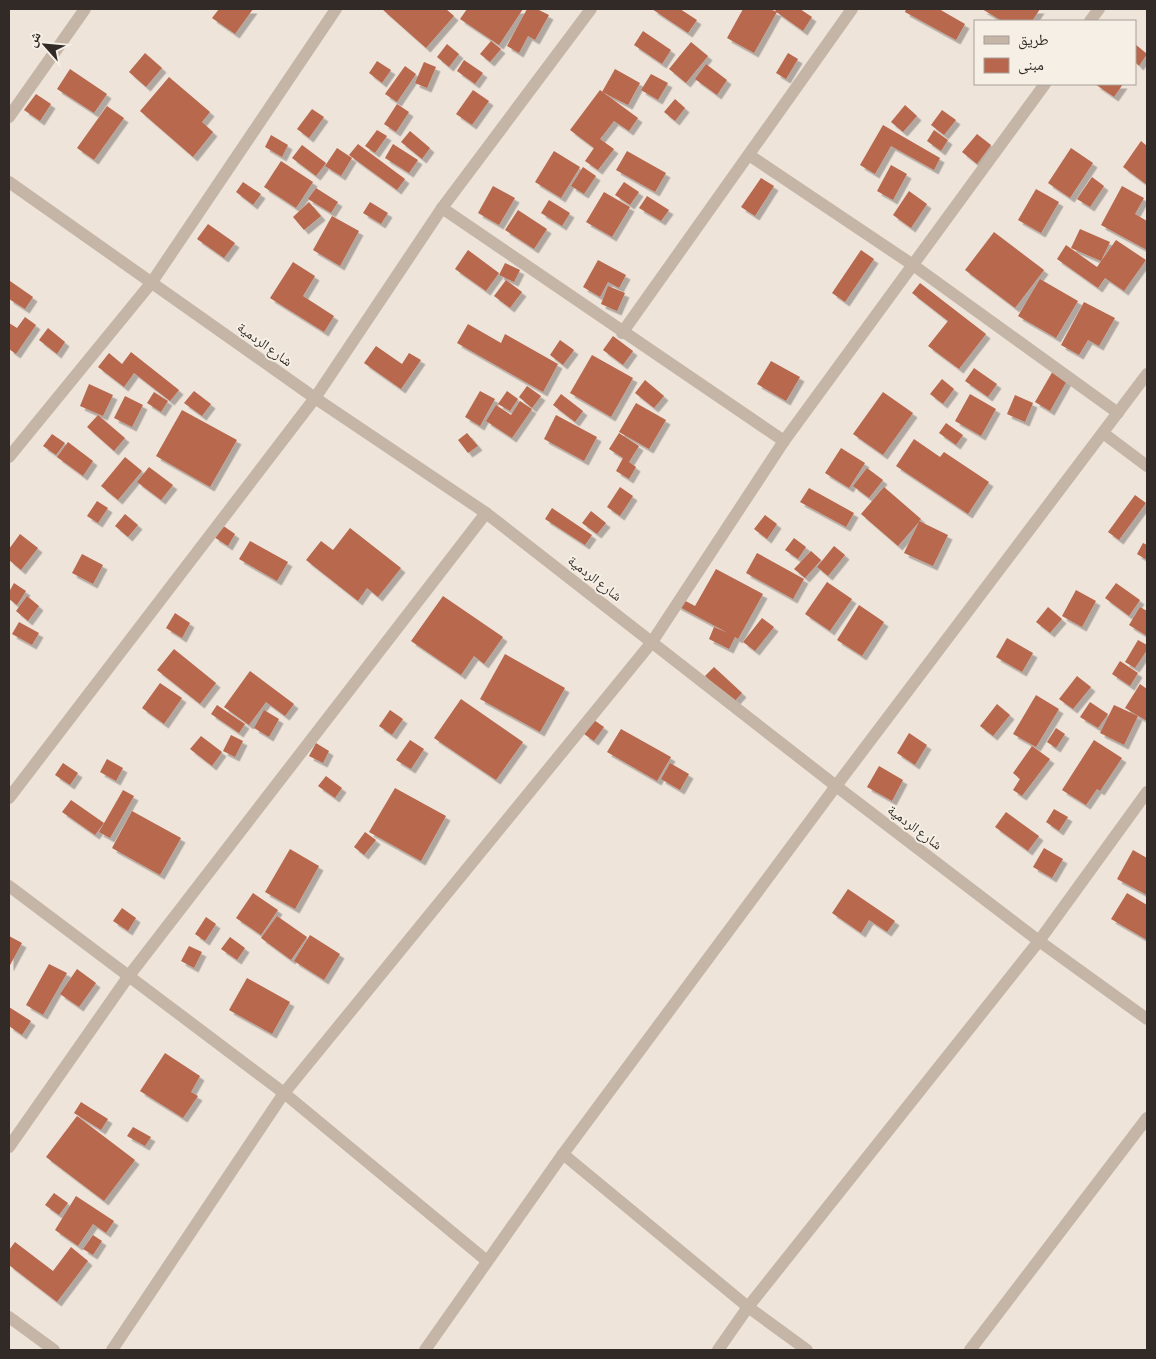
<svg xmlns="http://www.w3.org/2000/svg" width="1156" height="1359" viewBox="0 0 1156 1359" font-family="'Asap Condensed','Noto Naskh Arabic',sans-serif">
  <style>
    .building { fill: #b8674e; filter: url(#shadow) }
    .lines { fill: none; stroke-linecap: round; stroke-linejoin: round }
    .minor { stroke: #c4b5a7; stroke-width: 12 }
    .labels { text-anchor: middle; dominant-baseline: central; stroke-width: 4; stroke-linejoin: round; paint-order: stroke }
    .street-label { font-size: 14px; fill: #322a27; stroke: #f6efe5 }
  </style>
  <defs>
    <filter id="shadow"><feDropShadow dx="4.5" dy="4.5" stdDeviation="0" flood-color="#0004"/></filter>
  </defs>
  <rect width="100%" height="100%" fill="#eee4da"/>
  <g class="building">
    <polygon points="219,9 253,9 235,34 212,18"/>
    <polygon points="382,9 446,9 454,16 426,48"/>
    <polygon points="467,9 523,9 499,45 460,19"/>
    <polygon points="527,9 537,9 549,15 535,40 528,36 519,53 507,46"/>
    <polygon points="652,9 680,9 697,20 688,33"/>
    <polygon points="743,9 770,9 777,12 754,53 727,38"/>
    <polygon points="777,9 800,9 812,17 803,31 775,11"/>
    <polygon points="906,9 939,9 965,24 956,40 905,12"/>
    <polygon points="982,9 1040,9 1032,21 1002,21"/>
    <polygon points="643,31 671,50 662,64 634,45"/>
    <polygon points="491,41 501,49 490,62 480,54"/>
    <polygon points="691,42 708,56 686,83 669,69"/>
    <polygon points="447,44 459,54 449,67 437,57"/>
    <polygon points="1135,44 1147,54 1139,66 1135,62"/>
    <polygon points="145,53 162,68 146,87 129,72"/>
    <polygon points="788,53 798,59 786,79 776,73"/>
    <polygon points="464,60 483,73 475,84 457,71"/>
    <polygon points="377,61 391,70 382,83 369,73"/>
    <polygon points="424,62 436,67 427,88 415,83"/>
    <polygon points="706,64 727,80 717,95 695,79"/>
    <polygon points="405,66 416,74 397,102 385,94"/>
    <polygon points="70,69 107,94 94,113 57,89"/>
    <polygon points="615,69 640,83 628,105 602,92"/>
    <polygon points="651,74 668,83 658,100 641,90"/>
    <polygon points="169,77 210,112 202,122 213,132 193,157 140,111"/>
    <polygon points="1095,84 1123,84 1114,97"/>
    <polygon points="473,90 489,101 472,125 456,114"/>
    <polygon points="600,90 638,118 629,131 614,121 600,139 614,149 598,170 585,161 594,148 570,130"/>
    <polygon points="36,94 51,104 40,121 24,110"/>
    <polygon points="675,99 685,108 675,121 664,112"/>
    <polygon points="397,104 409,112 396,132 384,124"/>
    <polygon points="905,105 917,116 903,132 891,122"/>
    <polygon points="107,106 124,118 94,160 77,148"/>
    <polygon points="312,109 324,117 309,138 297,129"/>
    <polygon points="942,110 956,120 944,135 931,125"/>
    <polygon points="883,125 940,158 934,170 891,146 875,174 860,165"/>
    <polygon points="377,130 387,136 375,153 365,146"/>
    <polygon points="934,130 948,140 941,151 927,141"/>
    <polygon points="410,131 430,148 422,159 401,142"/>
    <polygon points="977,134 991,145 977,164 962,152"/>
    <polygon points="271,135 288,145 282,157 265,147"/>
    <polygon points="1141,141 1147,146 1147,185 1123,167"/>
    <polygon points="358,144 405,179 397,190 349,155"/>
    <polygon points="393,144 418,160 409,173 385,158"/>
    <polygon points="302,145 326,163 316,176 292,158"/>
    <polygon points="337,148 352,158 341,176 325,166"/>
    <polygon points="1071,148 1093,163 1070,198 1048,183"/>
    <polygon points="554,151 580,167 561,198 535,182"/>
    <polygon points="627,151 666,173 655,192 616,170"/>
    <polygon points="281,161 313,182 296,208 264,187"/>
    <polygon points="891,165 907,174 893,200 877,191"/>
    <polygon points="583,167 596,176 584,194 571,186"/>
    <polygon points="1092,177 1104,186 1090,207 1077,199"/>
    <polygon points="761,178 774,186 755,216 741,207"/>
    <polygon points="243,182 261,194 253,205 236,192"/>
    <polygon points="624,182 639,192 630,205 615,195"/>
    <polygon points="493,186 515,198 499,225 478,213"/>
    <polygon points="1122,186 1144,198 1135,214 1147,221 1147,250 1101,225"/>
    <polygon points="316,188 338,202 331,213 308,199"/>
    <polygon points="1036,189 1059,202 1041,233 1018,220"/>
    <polygon points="909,191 927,204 911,228 893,215"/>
    <polygon points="604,192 630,207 612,237 586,222"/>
    <polygon points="647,196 669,210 661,221 639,208"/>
    <polygon points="549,200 570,213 562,226 541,213"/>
    <polygon points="309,202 321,216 304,230 293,217"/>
    <polygon points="370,202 388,213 381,224 363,213"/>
    <polygon points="518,210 547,229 534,249 505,230"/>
    <polygon points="332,216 359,231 340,266 313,250"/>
    <polygon points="208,224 235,243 224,258 197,239"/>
    <polygon points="1080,229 1110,242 1101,261 1071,248"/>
    <polygon points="994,232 1044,270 1015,308 965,270"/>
    <polygon points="1116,240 1146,260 1124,291 1105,278 1098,288 1057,259 1066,245 1097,267"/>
    <polygon points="468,250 499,273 486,291 455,269"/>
    <polygon points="861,250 874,259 845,302 832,293"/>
    <polygon points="598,260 626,275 619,288 608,282 600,297 583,287"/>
    <polygon points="293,262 315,276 303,296 334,316 324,332 270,298"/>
    <polygon points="505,263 520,270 514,282 499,275"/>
    <polygon points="1040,279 1078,301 1056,338 1018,316"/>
    <polygon points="506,280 522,292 510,308 494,296"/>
    <polygon points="10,281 33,297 25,309 9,299"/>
    <polygon points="920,283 986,334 959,369 928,346 948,321 912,293"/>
    <polygon points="608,286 625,293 617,311 601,304"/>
    <polygon points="1084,302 1115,318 1099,346 1088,340 1079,355 1061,345"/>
    <polygon points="25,317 36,325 16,354 9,349 9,323 17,328"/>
    <polygon points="468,324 501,343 505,334 558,364 543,392 457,343"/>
    <polygon points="48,328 65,342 57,354 39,340"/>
    <polygon points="613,336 633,351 623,365 603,350"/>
    <polygon points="560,340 574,350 563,365 550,355"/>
    <polygon points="376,346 402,364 409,353 421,360 401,389 364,363"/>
    <polygon points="131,352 179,390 170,401 134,373 124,387 98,367 109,353 122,364"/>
    <polygon points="592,355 633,378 611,417 570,393"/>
    <polygon points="771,361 800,377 786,401 757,384"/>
    <polygon points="974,368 997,384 988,397 965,381"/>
    <polygon points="1054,369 1069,377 1050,411 1035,402"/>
    <polygon points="942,379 954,389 943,404 930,394"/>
    <polygon points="645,380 664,396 654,408 635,393"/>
    <polygon points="89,384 113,395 103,416 80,406"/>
    <polygon points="527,386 541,396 532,408 519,397"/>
    <polygon points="194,391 211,404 202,416 184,403"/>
    <polygon points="480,391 495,399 480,426 465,417"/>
    <polygon points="507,391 518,399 510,411 498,404"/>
    <polygon points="154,392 168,401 161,412 147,403"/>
    <polygon points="883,392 913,413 883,455 853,434"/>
    <polygon points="561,394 583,411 575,422 553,405"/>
    <polygon points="970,394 996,409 981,436 955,421"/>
    <polygon points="1015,395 1033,403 1025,422 1007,414"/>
    <polygon points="125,396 143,405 132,427 114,418"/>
    <polygon points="520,401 532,409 512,438 486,421 496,405 511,415"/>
    <polygon points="636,403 666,420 649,449 619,432"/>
    <polygon points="182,410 237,440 210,487 156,456"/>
    <polygon points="98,415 125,438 114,451 87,427"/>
    <polygon points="556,415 597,437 584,461 544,439"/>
    <polygon points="946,423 963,435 956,445 939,433"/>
    <polygon points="467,433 478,446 468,453 458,440"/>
    <polygon points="619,433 639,446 629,462 636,467 629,479 616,471 623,458 609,449"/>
    <polygon points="52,434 65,443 56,455 43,446"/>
    <polygon points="914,439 940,457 944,452 989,482 968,514 896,466"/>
    <polygon points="68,442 93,461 83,476 57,457"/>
    <polygon points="841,448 865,463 849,488 825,473"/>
    <polygon points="125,457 142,471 118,500 101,486"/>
    <polygon points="149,467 173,485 161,500 137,482"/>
    <polygon points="867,468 883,480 869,498 853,486"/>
    <polygon points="620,487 633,496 620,516 607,507"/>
    <polygon points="884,487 921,519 919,521 948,535 933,566 904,553 919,522 898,546 861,514"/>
    <polygon points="809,488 854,513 846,527 800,502"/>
    <polygon points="1135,495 1146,503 1119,540 1108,532"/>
    <polygon points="97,501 108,508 98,523 87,516"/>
    <polygon points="552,508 592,535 585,545 545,519"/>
    <polygon points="591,511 606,523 597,534 582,523"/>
    <polygon points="125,514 138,525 128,537 115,526"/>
    <polygon points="765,515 777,524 767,539 754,529"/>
    <polygon points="222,525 235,534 228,546 214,537"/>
    <polygon points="350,528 401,568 378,597 367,588 358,601 306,560 321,541 333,550"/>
    <polygon points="20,534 38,548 21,570 9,560 9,549"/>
    <polygon points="794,538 806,547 798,559 785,550"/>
    <polygon points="250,541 288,562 277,581 239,559"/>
    <polygon points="1143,543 1147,545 1147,560 1137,554"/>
    <polygon points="834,546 845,555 828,576 817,567"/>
    <polygon points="811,551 821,560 805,578 794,569"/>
    <polygon points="757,553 804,579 793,599 746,573"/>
    <polygon points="82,554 103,565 93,584 72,573"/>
    <polygon points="716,569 763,594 738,639 735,637 729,649 709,639 714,627 728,633 676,605 680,598 695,606"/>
    <polygon points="827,582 852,599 830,631 805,614"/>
    <polygon points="14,583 26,591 17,605 9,599 9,592"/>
    <polygon points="1116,583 1140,600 1129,616 1105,598"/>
    <polygon points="1076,590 1096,601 1082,627 1062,616"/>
    <polygon points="27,596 39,606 28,621 16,611"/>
    <polygon points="443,596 503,637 484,664 474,656 461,675 411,641"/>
    <polygon points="859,605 884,622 862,656 837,640"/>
    <polygon points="1048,607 1062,619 1050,633 1036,622"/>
    <polygon points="1140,607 1147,611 1147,636 1129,625"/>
    <polygon points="175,613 190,623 182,638 166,628"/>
    <polygon points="762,618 774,627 755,651 743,642"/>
    <polygon points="19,622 39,633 32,645 12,634"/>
    <polygon points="1007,638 1033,653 1022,672 996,657"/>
    <polygon points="1138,640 1147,645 1147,650 1135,668 1125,662"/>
    <polygon points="174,649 216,683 200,704 157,670"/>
    <polygon points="505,654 565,688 540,732 480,699"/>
    <polygon points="1120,661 1138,673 1130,686 1112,674"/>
    <polygon points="714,667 742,693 733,703 705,676"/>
    <polygon points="250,671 294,704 285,716 266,702 249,725 224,707"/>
    <polygon points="1077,676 1091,687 1073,709 1059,699"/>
    <polygon points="160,683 182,698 164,724 142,708"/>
    <polygon points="1140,684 1147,689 1147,721 1125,708"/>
    <polygon points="1036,695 1059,709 1036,747 1013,734"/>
    <polygon points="461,699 523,742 496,780 434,738"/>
    <polygon points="1090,702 1108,714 1098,728 1080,717"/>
    <polygon points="997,704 1010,715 993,736 980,726"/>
    <polygon points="217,705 245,724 239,733 211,714"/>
    <polygon points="1114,705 1138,716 1124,745 1100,733"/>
    <polygon points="264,710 279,719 269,737 254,728"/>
    <polygon points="390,710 403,719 392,735 379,726"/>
    <polygon points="594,720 604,727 594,741 584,734"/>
    <polygon points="1056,728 1065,734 1056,748 1047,742"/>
    <polygon points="621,729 671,757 657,781 607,752"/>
    <polygon points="909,733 927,745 915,765 897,753"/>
    <polygon points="231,735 243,741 235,757 223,751"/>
    <polygon points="201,736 222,752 212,766 190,749"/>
    <polygon points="410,740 424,749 411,769 396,760"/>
    <polygon points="1094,740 1122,758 1100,791 1097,789 1086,805 1062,790"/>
    <polygon points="316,743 329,751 323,763 309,756"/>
    <polygon points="1032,746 1050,759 1022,796 1013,790 1020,779 1013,773"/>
    <polygon points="107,759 123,768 116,781 100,772"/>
    <polygon points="63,763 78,773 70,785 55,775"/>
    <polygon points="670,763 689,774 680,790 661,779"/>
    <polygon points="879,766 903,780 892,801 867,787"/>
    <polygon points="326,776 342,788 335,798 318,786"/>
    <polygon points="395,788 446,816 421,861 369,832"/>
    <polygon points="123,790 134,796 110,838 99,832"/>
    <polygon points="71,800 104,823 95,835 62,812"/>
    <polygon points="1054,809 1068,817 1059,831 1046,822"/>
    <polygon points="132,811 181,838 160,875 112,848"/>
    <polygon points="1006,812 1039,836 1028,851 995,827"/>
    <polygon points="365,832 376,840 364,855 354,847"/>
    <polygon points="1044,848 1063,859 1052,878 1033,867"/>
    <polygon points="290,849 319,866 295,909 265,892"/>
    <polygon points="1133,850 1147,858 1147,895 1117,879"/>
    <polygon points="848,889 895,921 887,932 869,920 861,933 832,913"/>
    <polygon points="253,893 278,910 261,935 236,918"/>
    <polygon points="1127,893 1147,905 1147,940 1111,919"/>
    <polygon points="122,908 136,918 128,931 113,921"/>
    <polygon points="277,916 307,937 291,960 261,938"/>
    <polygon points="206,917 216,924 205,941 195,934"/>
    <polygon points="310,935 340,954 324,980 294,961"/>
    <polygon points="9,936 22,943 9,967"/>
    <polygon points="230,937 245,948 237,960 221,949"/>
    <polygon points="189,946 202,952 194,968 181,961"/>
    <polygon points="49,964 67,973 43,1015 26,1005"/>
    <polygon points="77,969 96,983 79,1007 60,994"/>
    <polygon points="247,978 290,1002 272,1034 229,1010"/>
    <polygon points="9,1007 31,1021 22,1035 9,1026"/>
    <polygon points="165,1053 200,1076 191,1092 198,1096 183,1118 140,1091"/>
    <polygon points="81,1102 108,1119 101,1130 74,1113"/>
    <polygon points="77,1116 135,1160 104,1201 46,1157"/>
    <polygon points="133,1127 151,1137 145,1146 127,1136"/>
    <polygon points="54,1193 68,1203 59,1215 45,1205"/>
    <polygon points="76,1196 114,1221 106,1233 93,1224 78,1246 55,1230"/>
    <polygon points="93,1235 102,1241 93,1255 83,1249"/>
    <polygon points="15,1242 53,1271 71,1247 88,1261 57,1302 9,1265 9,1250"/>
  </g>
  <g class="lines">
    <g class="minor">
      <polyline points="1090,21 1099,9"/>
      <polyline points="9,117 85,9"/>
      <polyline points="749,155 913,265 1118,413"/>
      <polyline points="9,182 315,398 486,513 836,786 1039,941 1147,1019"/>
      <polyline points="442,208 784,441"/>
      <polyline points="622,333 852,9"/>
      <polyline points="1103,433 1147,466"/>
      <polyline points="9,457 152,282 336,9"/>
      <polyline points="9,798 315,398 442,208 591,9"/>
      <polyline points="9,886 284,1093 487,1261"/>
      <polyline points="9,1147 128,977 486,513"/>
      <polyline points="563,1154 748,1307 807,1350"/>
      <polyline points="9,1317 54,1350"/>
      <polyline points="112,1350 284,1093 652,642 784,441 1045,84"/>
      <polyline points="425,1350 563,1154 836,786 1147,374"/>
      <polyline points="718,1350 748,1307 1039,941 1147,792"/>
      <polyline points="970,1350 1147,1118"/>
    </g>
  </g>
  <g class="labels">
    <g class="street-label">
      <text transform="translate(265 344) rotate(36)">شارع الردمية</text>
      <text transform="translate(595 578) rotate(38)">شارع الردمية</text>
      <text transform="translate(915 827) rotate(37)">شارع الردمية</text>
    </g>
  </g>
  <rect width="1156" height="1359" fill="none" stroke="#322a27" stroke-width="20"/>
  <rect x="974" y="20" width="162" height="65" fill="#f6efe5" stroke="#a8a099"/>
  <rect x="984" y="36" width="25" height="8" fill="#c4b5a7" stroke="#a8a099"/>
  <text x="1018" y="45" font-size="15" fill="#322a27">طريق</text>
  <rect x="984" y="58" width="25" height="15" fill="#b8674e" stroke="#a8a099"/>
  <text x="1018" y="70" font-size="15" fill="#322a27">مبنى</text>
  <g transform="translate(45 45) rotate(297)" stroke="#f6efe5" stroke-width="4" paint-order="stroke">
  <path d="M0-4L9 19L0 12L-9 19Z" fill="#322a27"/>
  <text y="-8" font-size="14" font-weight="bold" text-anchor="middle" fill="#322a27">ش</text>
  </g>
</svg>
